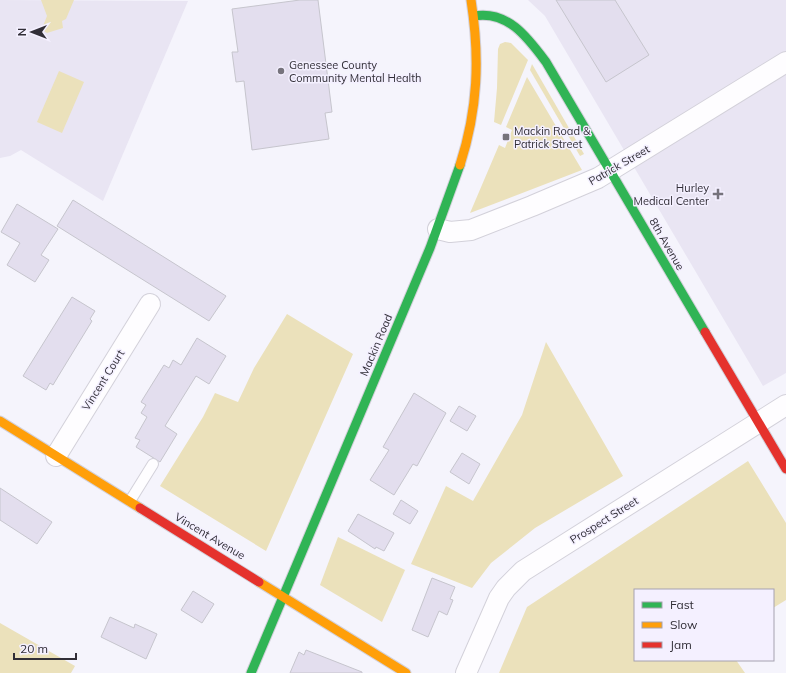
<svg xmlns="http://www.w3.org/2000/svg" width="786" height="673" viewBox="0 0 786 673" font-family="Mulish,sans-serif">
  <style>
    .built { fill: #e9e5f3 }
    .green { fill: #ebe1bb }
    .building { fill: #e3deee; stroke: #c6c5cd }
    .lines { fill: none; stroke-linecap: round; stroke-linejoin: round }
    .lane-casing { stroke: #d3d1da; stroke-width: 12 }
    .street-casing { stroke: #d3d1da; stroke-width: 22 }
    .fast-casing { stroke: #d3d1da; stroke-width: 11 }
    .slow-casing { stroke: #d3d1da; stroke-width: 11 }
    .jam-casing { stroke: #d3d1da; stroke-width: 11 }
    .lane { stroke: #fefdff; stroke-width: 10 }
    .street { stroke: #fefdff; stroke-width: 20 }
    .fast { stroke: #30b455; stroke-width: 9 }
    .slow { stroke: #ff9f0a; stroke-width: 9 }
    .jam { stroke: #e5322d; stroke-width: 9 }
    .poi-dot { fill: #76737c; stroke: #f4f0ff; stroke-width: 1.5 }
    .labels { text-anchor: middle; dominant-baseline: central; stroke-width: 3; stroke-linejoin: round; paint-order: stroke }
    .poi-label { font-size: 11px; fill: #312e37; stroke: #f4f0ff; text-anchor: start }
    .street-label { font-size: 11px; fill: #312e37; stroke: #f4f0ff }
  </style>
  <rect width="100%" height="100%" fill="#f5f4fc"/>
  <g class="built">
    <polygon points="0,0 188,1 103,201 21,150 10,156 0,158"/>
    <polygon points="528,0 786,0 786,373 763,386 545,16"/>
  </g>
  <g class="green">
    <polygon points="41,0 74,0 66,19 62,21 63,28 47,33 44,31 43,26 47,16"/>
    <polygon points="505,42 511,43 528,60 501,125 494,122 497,88 498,49 500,44"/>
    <polygon points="532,64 584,154 580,156 530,70"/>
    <polygon points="59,71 84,82 62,133 37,122"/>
    <polygon points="527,77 582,170 470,213 499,145 505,148 512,130 506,127"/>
    <polygon points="287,314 353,354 266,551 160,486 203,417 215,393 238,402 254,368"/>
    <polygon points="546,342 623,476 535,528 491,563 472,588 411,564 446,486 473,501 522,415"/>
    <polygon points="748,461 786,523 786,600 773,608 773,590 635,590 635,660 736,660 745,673 499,673 527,607"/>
    <polygon points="338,537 405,570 382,622 320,585"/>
    <polygon points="0,623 75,666 71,673 0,673"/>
  </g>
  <g class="building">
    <polygon points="300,0 318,0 332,112 325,113 329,139 252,150 244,81 236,82 232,52 238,52 232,9"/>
    <polygon points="556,0 615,0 649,55 606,82"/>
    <polygon points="73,200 226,296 209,321 57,226"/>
    <polygon points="17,204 58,229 41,255 49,260 35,282 7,265 20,243 1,232"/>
    <polygon points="72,297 95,311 90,319 92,321 59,375 53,385 50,383 46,390 23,376"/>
    <polygon points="197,338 226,356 209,384 196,376 165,426 177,434 160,462 136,447 140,440 135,438 147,417 141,413 146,405 141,402 164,365 169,368 173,360 181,365"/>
    <polygon points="414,393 446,413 417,466 413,464 394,495 370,480 389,450 383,447"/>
    <polygon points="459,406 476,416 467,431 450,421"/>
    <polygon points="462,453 480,464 469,484 450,472"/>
    <polygon points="0,488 52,522 37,544 0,520"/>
    <polygon points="401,500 418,511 410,524 393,514"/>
    <polygon points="358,514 394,533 384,551 376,547 375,549 348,531"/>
    <polygon points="432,578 455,587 450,599 453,600 447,615 439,611 428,637 412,630"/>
    <polygon points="193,591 214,604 202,623 181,610"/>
    <polygon points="110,617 134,628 135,624 157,634 146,659 101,637"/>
    <polygon points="306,650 362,672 362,673 290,673 299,652 304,655"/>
  </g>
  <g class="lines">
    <g class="lane-casing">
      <polyline id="lane" points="130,501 153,464"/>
    </g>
    <g class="street-casing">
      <g id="street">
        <polyline points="438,229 450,232 471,230 532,206 598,178 786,62"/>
        <polyline points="56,456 150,304"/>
        <polyline points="466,673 499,598 506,588 523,571 786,405"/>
      </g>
    </g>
    <g class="fast-casing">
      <g id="fast">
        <path d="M 474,16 C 508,10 528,38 546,62 L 705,332"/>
        <polyline points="251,673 430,248 460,165"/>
      </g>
    </g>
    <g class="slow-casing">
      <g id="slow">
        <path d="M 460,165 C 478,109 480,58 471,0"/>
        <polyline points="0,421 140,508"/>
        <polyline points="259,582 406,673"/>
      </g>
    </g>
    <g class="jam-casing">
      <g id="jam">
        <polyline points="705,332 786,469"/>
        <polyline points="140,508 259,582"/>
      </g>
    </g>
    <use href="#lane" class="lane"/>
    <use href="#street" class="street"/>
    <use href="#fast" class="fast"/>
    <use href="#slow" class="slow"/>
    <use href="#jam" class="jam"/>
  </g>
  <g class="poi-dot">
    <circle cx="281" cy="71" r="4"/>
    <rect x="502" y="133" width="8" height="8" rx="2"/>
    <path d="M716 188h4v4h4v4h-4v4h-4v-4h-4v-4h4z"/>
  </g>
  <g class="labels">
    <g class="poi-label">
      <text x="289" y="65">Genessee County<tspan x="289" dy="13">Community Mental Health</tspan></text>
      <text x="514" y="131">Mackin Road &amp;<tspan x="514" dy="13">Patrick Street</tspan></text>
      <text x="709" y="188" text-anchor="end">Hurley<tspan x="709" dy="13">Medical Center</tspan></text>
    </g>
    <g class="street-label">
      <text transform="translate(619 165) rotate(-30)">Patrick Street</text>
      <text transform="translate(667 244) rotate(60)">8th Avenue</text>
      <text transform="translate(376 345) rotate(-67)">Mackin Road</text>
      <text transform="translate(103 380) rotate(-58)">Vincent Court</text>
      <text transform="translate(604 520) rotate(-32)">Prospect Street</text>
      <text transform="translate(210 536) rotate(31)">Vincent Avenue</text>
    </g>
  </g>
  <rect x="634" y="589" width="140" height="72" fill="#f4f0ff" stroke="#a6a2af"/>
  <rect x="642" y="602" width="20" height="6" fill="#30b455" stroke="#a6a2af"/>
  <text x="670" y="609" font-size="12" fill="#312e37">Fast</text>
  <rect x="642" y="622" width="20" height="6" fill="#ff9f0a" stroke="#a6a2af"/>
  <text x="670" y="629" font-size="12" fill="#312e37">Slow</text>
  <rect x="642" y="642" width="20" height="6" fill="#e5322d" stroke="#a6a2af"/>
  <text x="670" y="649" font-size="12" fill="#312e37">Jam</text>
  <g transform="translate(32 32) rotate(270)" stroke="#f4f0ff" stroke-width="3" paint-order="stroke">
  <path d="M0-3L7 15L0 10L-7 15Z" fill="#312e37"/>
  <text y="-6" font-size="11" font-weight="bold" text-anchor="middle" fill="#312e37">N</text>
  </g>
  <path d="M14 653v6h62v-6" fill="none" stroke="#312e37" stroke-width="2"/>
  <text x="20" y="653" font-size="12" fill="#312e37" stroke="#f4f0ff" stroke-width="3" paint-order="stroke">20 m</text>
</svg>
